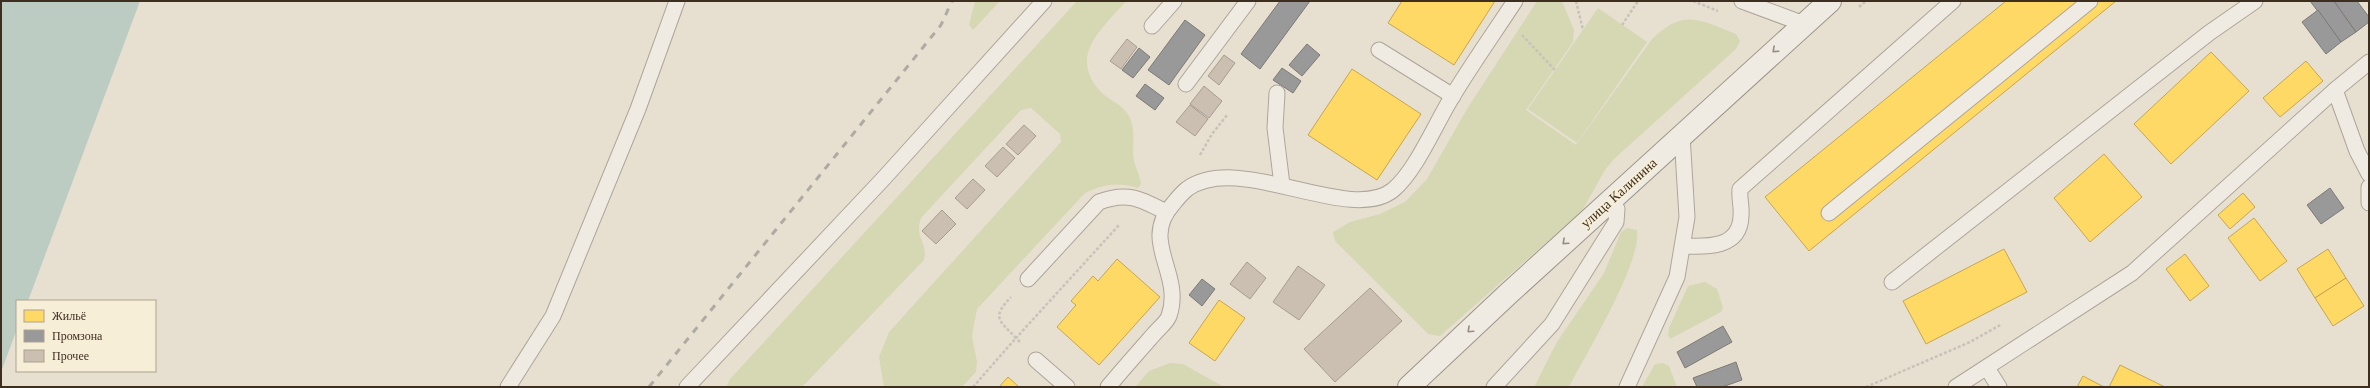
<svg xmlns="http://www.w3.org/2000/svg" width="2370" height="388" viewBox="0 0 2370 388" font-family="Georgia,serif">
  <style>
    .green { fill: #d6d7b3 }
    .water { fill: #bcccc2 }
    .homes { fill: #ffd966; stroke: #c5a651 }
    .industry { fill: #999; stroke: #7d7975 }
    .building { fill: #cbbfb2; stroke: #a89c90 }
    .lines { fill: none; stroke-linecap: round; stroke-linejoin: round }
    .lane-casing { stroke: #ada599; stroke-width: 17 }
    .secondary-casing { stroke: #9c958a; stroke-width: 24 }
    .path { stroke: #c8c2b9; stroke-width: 2.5; stroke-dasharray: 3 2; stroke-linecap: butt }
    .lane { stroke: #efebe3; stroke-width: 15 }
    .secondary { stroke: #efebe3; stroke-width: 22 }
    .rail { stroke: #afaaa2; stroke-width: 3; stroke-dasharray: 7 7; stroke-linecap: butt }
    .oneway { stroke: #968c82 }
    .labels { text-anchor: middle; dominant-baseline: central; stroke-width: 4; stroke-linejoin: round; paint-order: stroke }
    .street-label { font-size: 14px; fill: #3d2e20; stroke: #f7eed8 }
  </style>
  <rect width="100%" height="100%" fill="#e7e0d1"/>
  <g class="green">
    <polygon points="975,1 1000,1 973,30 969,25"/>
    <path d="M 1077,1 L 1126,1 C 1101,30 1066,57 1103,94 C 1111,101 1123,105 1129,116 C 1137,133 1131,145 1134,161 C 1136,169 1140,175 1141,184 L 1138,188 C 1118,182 1104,184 1085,193 L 977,309 L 972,336 L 977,362 L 976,372 L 962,387 L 884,387 L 879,357 L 889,332 L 1061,142 L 1060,134 L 1031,108 L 1021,110 L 921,218 C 914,238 928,241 924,260 L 802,387 L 726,387 L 730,379 Z"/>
    <path d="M 1537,1 L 1562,1 L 1574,30 L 1573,42 L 1526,110 L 1576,145 L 1652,39 C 1684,8 1700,20 1736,34 L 1740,41 L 1736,49 L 1614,159 L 1605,170 L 1582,211 L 1440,336 L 1428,334 L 1335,241 L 1333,232 L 1350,222 L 1380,214 L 1405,202 L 1427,179 L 1467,109 Z"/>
    <polygon points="1598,8 1647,42 1577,143 1528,109"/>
    <path d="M 1627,228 L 1637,230 C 1642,262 1586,354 1569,387 L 1534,387 L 1557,342 L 1604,273 L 1621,232 Z"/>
    <polygon points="1705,282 1717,289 1723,308 1721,312 1670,339 1668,334 1669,328 1688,286"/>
    <polygon points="1170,363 1183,364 1224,387 1135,387 1149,371"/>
    <polygon points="1663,363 1669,366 1677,387 1642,387 1655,364"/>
  </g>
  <polygon class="water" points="1,1 140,1 28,301 17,301 17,329 1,372"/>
  <g class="homes">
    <polygon points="1402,1 1495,1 1454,65 1388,23"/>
    <polygon points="2006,1 2116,1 1809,251 1765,197"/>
    <polygon points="2211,52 2249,91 2171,164 2134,124"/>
    <polygon points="2306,61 2323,81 2280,117 2263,98"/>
    <polygon points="1352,69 1421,114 1377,180 1308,135"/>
    <polygon points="2104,154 2142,197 2090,242 2054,198"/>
    <polygon points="2243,193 2255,207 2230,229 2218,215"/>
    <polygon points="2254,218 2287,261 2260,281 2228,238"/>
    <polygon points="2004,249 2027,292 1926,344 1903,301"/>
    <polygon points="2328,249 2346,278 2315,298 2297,269"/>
    <polygon points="2185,254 2209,286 2190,301 2166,269"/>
    <polygon points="1117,259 1160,297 1099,365 1057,327 1076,305 1071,301 1093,276 1098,281"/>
    <polygon points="2346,278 2364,306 2333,326 2315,298"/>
    <polygon points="1219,300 1245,318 1215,361 1189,343"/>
    <polygon points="2120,365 2165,387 2109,387"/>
    <polygon points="2083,376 2104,387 2077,387"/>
    <polygon points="1008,377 1019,387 999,387"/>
  </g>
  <g class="industry">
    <polygon points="1280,1 1310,1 1260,69 1241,54"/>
    <polygon points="2310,1 2334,1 2356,32 2341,42"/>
    <polygon points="2334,1 2357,1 2369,17 2369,22 2356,32"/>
    <polygon points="2318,10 2341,42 2326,54 2302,22"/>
    <polygon points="1185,20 1205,35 1169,85 1148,70"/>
    <polygon points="1307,44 1320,55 1302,76 1289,65"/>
    <polygon points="1139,48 1150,57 1133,78 1122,70"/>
    <polygon points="1282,68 1301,81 1293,93 1273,80"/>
    <polygon points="1145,84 1164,98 1155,110 1136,96"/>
    <polygon points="2330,188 2344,208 2321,224 2307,205"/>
    <polygon points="1202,279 1215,289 1202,306 1189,295"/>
    <polygon points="1723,326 1732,342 1685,368 1677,352"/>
    <polygon points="1736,362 1742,380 1722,387 1697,387 1693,378"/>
  </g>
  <g class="building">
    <polygon points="1127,39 1137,47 1121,69 1110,61"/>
    <polygon points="1224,55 1235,63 1219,85 1208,76"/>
    <polygon points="1204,86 1222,101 1209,118 1190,104"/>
    <polygon points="1190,105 1208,119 1195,136 1176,122"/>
    <polygon points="1024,125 1036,136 1018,155 1006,144"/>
    <polygon points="1003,147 1015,158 997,177 985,166"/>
    <polygon points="973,179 985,190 967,209 955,198"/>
    <polygon points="942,210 956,224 936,244 922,231"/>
    <polygon points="1247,262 1266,278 1250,299 1230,284"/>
    <polygon points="1298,266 1325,285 1299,320 1273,302"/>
    <polygon points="1370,288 1402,321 1335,382 1304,349"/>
  </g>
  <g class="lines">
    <g class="lane-casing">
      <g id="lane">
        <polyline points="1742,1 1804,24"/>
        <polyline points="1152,26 1174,1"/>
        <polyline points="1379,50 1453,96"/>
        <polyline points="1186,84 1248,1"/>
        <polyline points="2335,90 2357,151 2369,174"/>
        <polyline points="1277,93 1275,128 1282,185"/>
        <polyline points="2369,187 2369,203"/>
        <polyline points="1829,213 2090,1"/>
        <path d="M 1683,246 C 1708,247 1740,248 1741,216 C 1742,207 1739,199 1740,189 L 1953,1"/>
        <path d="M 1028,279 L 1099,202 C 1127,191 1141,199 1166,212"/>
        <polyline points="1892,282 2209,33 2255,1"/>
        <polyline points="1036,360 1067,387"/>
        <polyline points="1987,368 1999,387"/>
        <polyline points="508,387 553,316 638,109 677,1"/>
        <polyline points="687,387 884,178 1044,1"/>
        <path d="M 1108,387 C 1123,369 1139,351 1154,334 C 1159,328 1167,322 1169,316 C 1184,273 1139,242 1173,204 C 1177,199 1182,193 1187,189 C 1239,151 1349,225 1393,190 C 1416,171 1436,123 1452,97 C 1472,64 1494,33 1515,1"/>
        <polyline points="1494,387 1552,324 1616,222 1617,209 1611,200"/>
        <polyline points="1627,387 1677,277 1687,217 1682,135"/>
        <polyline points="1956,387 2132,273 2335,90 2369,62"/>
      </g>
    </g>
    <g class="secondary-casing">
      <polyline id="secondary" points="1409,387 1508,294 1830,1"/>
    </g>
    <g class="path">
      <polyline points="1576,1 1583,30"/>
      <polyline points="1693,1 1718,11"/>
      <polyline points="1859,7 1866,1"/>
      <polyline points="1622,25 1638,1"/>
      <polyline points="1522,35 1555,70"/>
      <polyline points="1200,155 1212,134 1228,114"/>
      <polyline points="1020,342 1016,338 1120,224"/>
      <path d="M 973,387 L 1016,338 C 999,320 991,318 1011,297"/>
      <polyline points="1866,387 1970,342 2002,324"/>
    </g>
    <use href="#lane" class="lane"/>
    <use href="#secondary" class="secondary"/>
    <polyline class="rail" points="649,387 941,25 952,1"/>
  </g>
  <defs><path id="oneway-chevron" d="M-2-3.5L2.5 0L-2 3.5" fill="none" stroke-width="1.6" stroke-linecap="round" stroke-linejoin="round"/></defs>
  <g class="oneway">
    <use href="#oneway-chevron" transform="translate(1775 50) rotate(138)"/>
    <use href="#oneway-chevron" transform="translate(1565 242) rotate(138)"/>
    <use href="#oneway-chevron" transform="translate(1470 330) rotate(137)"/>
  </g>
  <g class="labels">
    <g class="street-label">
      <text transform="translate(1619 193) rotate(-42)">улица Калинина</text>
    </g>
  </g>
  <rect width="2370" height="388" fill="none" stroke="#3d2e20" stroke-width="4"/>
  <rect x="16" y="300" width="140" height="72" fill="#f7eed8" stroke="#ada18e"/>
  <rect x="24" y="310" width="20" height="12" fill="#ffd966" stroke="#ada18e"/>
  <text x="52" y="320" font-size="12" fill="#3d2e20">Жильё</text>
  <rect x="24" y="330" width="20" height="12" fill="#999999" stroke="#ada18e"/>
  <text x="52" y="340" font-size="12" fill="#3d2e20">Промзона</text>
  <rect x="24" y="350" width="20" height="12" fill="#cbbfb2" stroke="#ada18e"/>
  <text x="52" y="360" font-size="12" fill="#3d2e20">Прочее</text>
</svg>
